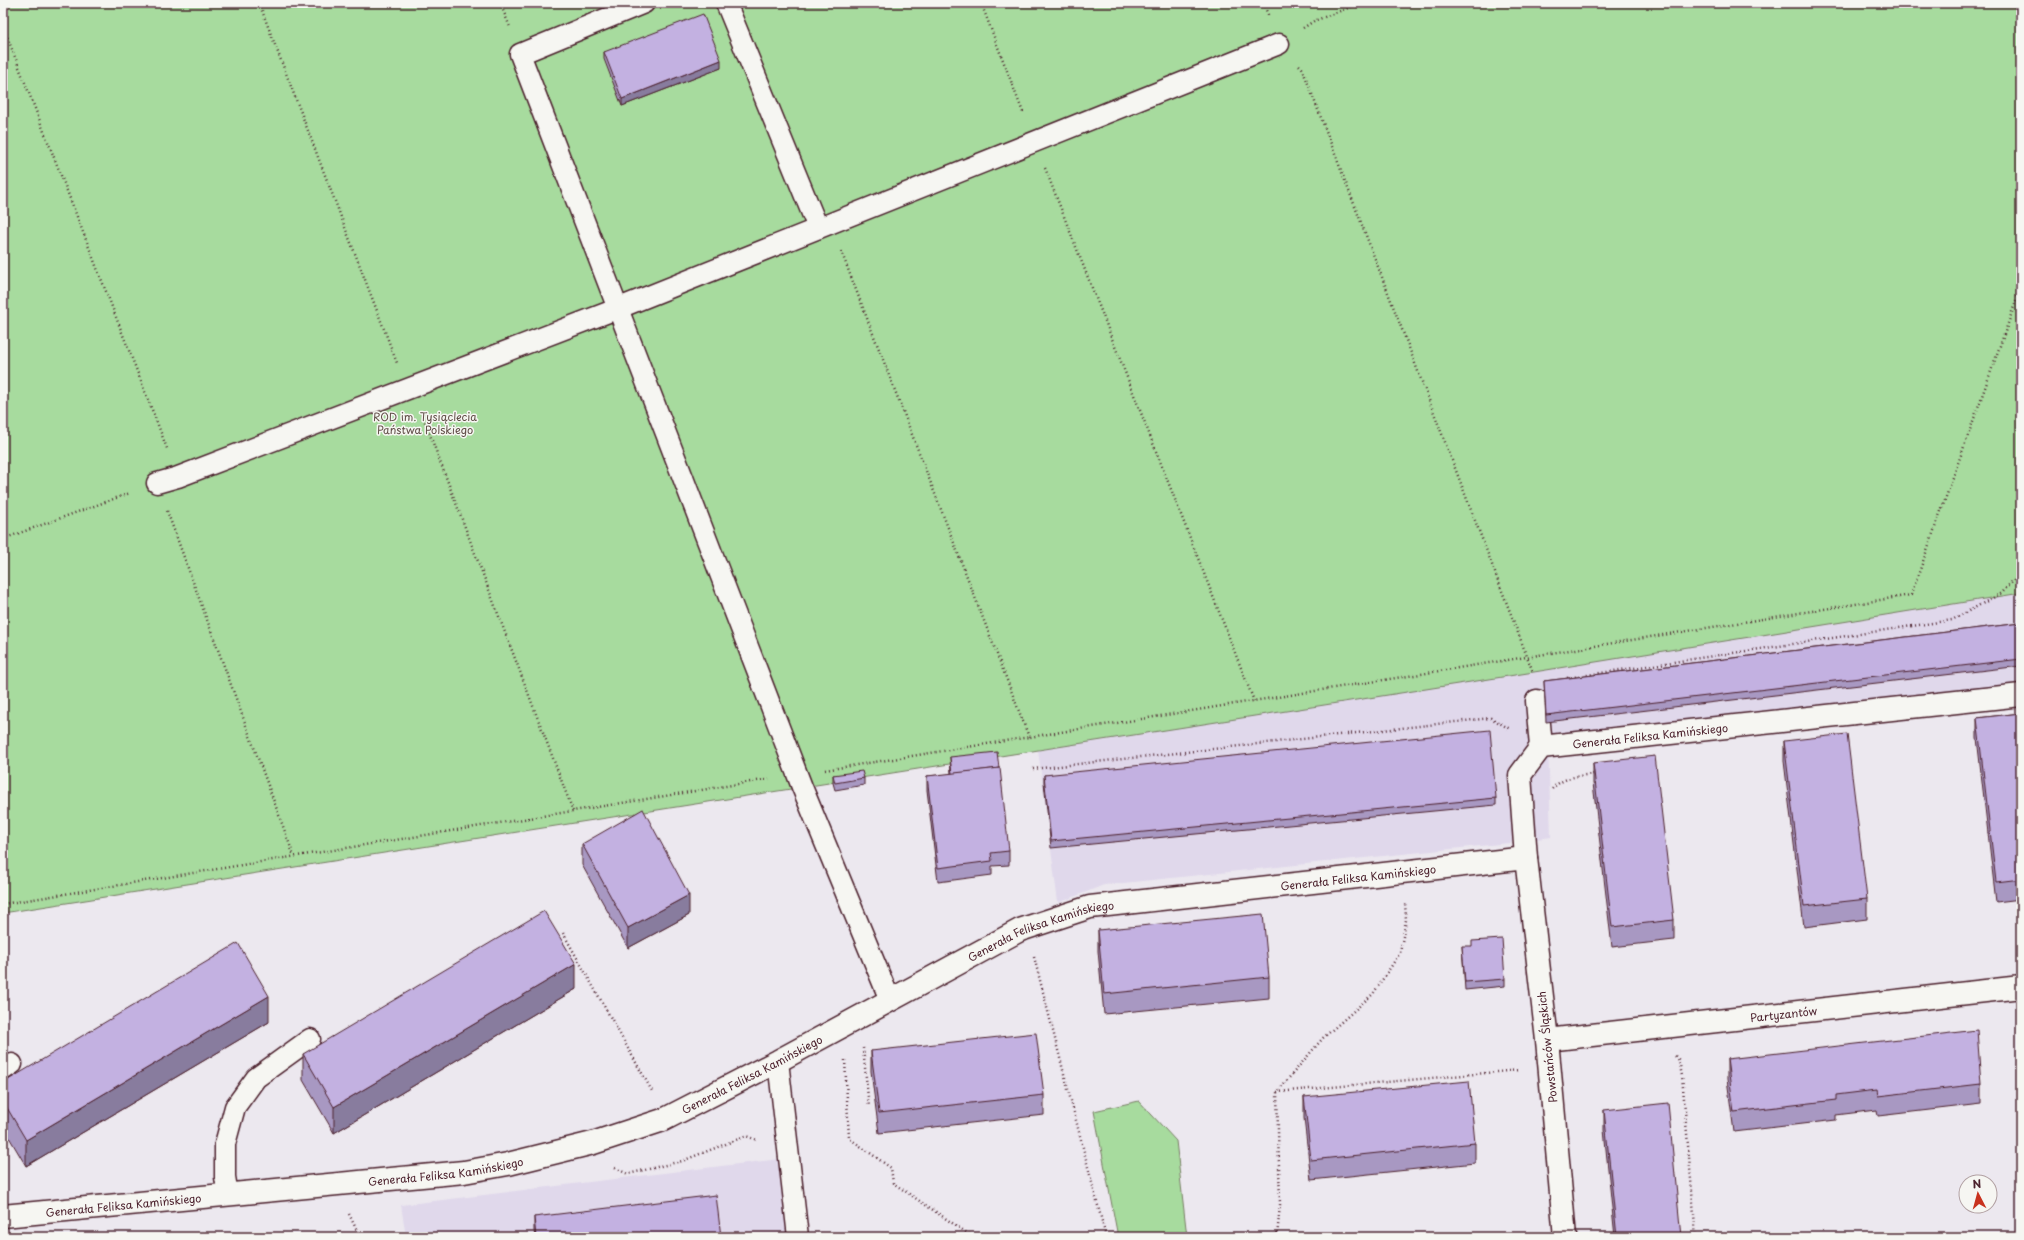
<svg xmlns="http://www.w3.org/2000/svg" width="2024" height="1240" viewBox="0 0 2024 1240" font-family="'Playpen Sans',sans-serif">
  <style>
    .built { fill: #e0d8eb }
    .green { fill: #a7db9e; stroke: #787d64 }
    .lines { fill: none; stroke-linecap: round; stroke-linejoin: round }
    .service-casing { stroke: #4a1f2b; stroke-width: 23 }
    .minor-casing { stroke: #4a1f2b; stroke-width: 25 }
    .path { stroke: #4a1f2b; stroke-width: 2.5; stroke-dasharray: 1 3; stroke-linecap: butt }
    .service { stroke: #f6f6f2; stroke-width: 20 }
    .minor { stroke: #f6f6f2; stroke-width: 22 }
    .wall { fill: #a898c2; stroke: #4a1f2b }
    .shaded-wall { fill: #887c9e; stroke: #4a1f2b }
    .building { fill: #c3b1e1; stroke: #4a1f2b }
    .labels { text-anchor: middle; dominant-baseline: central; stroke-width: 3; stroke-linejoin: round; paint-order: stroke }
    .park-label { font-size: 11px; fill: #614e48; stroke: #f6f6f2 }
    .street-label { font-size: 11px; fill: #4a1f2b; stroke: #f6f6f2 }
  </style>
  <rect width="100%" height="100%" fill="#ece8ef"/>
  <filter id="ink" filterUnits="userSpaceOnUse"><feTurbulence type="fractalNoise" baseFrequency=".025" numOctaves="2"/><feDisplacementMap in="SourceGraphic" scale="8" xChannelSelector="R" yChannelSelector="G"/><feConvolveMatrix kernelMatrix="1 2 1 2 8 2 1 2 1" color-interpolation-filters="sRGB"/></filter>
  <g filter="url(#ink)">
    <g class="built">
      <polygon points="2021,593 2021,688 1548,741 1551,837 1509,843 1104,885 1058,903 1038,750"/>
      <polygon points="780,1159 789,1237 406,1237 401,1205"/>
    </g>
    <g class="green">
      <polygon points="3,3 2021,3 2021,593 1534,672 3,913"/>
      <polygon points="1139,1101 1176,1141 1187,1237 1118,1237 1094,1111"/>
    </g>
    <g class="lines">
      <g class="service-casing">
        <g id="service">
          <polyline points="644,3 520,54 802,787 890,1000"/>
          <polyline points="726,3 818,228"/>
          <polyline points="157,483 178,477 619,308 1279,44"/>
          <polyline points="778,1061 798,1237"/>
          <polyline points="3,1070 12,1064"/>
          <polyline points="228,1195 225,1177 225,1144 235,1107 256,1078 310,1039"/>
        </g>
      </g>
      <g class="minor-casing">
        <g id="minor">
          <polyline points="1537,701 1541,747"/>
          <path id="s1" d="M 1547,1040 L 2021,987"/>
          <path id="s2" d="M 3,1216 L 464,1172 L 508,1164 L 593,1143 L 663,1120 L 778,1061 L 1020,930 L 1090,907 L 1526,858"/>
          <path id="s3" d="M 1565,1237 L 1547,1040 L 1526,858 L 1520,775 L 1541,747 L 2021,695"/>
        </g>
      </g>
      <g class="path">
        <polyline points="259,3 397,363"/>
        <polyline points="500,3 510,27"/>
        <polyline points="981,3 1024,115"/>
        <polyline points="1263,3 1269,17"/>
        <polyline points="3,26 168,451"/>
        <polyline points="1303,28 1314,21 1361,3"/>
        <polyline points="1299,65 1302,68 1533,672"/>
        <polyline points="1045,168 1254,701"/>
        <polyline points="841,251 1029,737"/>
        <polyline points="422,414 573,811"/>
        <polyline points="167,511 294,856"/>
        <polyline points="3,539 130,493"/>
        <polyline points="1567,678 1952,620 2002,593 2021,571"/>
        <polyline points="1033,769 1491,718 1510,729"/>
        <polyline points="825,770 1911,595 2021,287"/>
        <path d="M 1552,789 C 1563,777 1578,776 1594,774"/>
        <polyline points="3,904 769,779"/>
        <polyline points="563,933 652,1091"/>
        <polyline points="1034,957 1106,1237"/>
        <polyline points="863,1048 869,1107"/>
        <polyline points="1675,1056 1679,1060 1682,1076 1696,1237"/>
        <polyline points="845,1060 849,1138 891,1168 893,1183 973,1237"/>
        <polyline points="1277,1092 1519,1070"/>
        <polyline points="615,1168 628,1174 682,1161 746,1136 757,1140"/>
        <polyline points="349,1214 360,1237"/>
        <polyline points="1277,1237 1280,1205 1277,1092 1323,1038 1373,994 1400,953 1406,920 1405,902"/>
      </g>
      <use href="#service" class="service"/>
      <use href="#minor" class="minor"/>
    </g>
    <g class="wall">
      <polygon points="604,52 721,68 622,106 604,59"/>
      <polygon points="2021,623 2021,666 1546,722 1544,681"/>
      <polygon points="2021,713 2021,899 1996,902 1977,738 1977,718"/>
      <polygon points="1784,741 1867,899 1867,919 1804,927 1784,761"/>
      <polygon points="950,757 1009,851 1009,865 992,866 992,875 938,882 927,790 927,776 951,774"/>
      <polygon points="1593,763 1674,920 1674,940 1612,947 1593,783"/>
      <polygon points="833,775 864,778 864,785 835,790 833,783"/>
      <polygon points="1044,775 1496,798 1496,805 1051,848 1044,782"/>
      <polygon points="582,844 689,915 628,948 582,865"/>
      <polygon points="1098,930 1269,977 1269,998 1104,1014 1098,951"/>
      <polygon points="1462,946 1505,979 1505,986 1465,990"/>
      <polygon points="576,989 334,1133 303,1080 303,1054"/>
      <polygon points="269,1022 26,1166 3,1127 3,1083"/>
      <polygon points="871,1051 1044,1095 1044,1115 879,1133 871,1071"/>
      <polygon points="1727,1059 1981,1084 1981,1104 1878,1116 1877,1110 1836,1115 1836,1120 1734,1132 1727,1079"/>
      <polygon points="1304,1097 1475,1143 1475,1163 1311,1180 1304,1118"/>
      <polygon points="1604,1110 1681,1237 1615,1237 1604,1130"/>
      <polygon points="534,1217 721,1237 535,1237 534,1231"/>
    </g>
    <g class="shaded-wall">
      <polygon points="721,60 721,68 622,106 622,99"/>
      <polygon points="689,895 689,915 628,948 628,928"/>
      <polygon points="576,964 576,989 334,1133 334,1107"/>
      <polygon points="269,996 269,1022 26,1166 26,1140"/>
    </g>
    <g class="building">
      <polygon points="703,14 721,60 622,99 604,52"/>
      <polygon points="2021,623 2021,659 1546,715 1544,681"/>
      <polygon points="2021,713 2021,879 1996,882 1977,718"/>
      <polygon points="1490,730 1496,798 1051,841 1044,775"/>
      <polygon points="1847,734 1867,899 1804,906 1784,741"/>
      <polygon points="997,752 999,768 952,774 950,757"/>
      <polygon points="1655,756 1674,920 1612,927 1593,763"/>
      <polygon points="1000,768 1009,851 991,853 992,861 938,868 927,776"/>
      <polygon points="862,771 864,778 835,783 833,775"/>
      <polygon points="643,809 689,895 628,928 582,844"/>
      <polygon points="544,911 576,964 334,1107 303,1054"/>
      <polygon points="1263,914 1269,977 1104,994 1098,930"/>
      <polygon points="1502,939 1505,979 1465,982 1462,946 1472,946 1472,941"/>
      <polygon points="238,943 269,996 26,1140 3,1101 3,1083"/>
      <polygon points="1977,1030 1981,1084 1878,1096 1877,1090 1836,1095 1836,1100 1734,1112 1727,1059"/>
      <polygon points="1036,1033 1044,1095 879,1113 871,1051"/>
      <polygon points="1469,1081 1475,1143 1311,1160 1304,1097"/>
      <polygon points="1668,1103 1681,1237 1617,1237 1604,1110"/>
      <polygon points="716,1195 721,1237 536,1237 534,1217"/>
      <polygon points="353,1234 355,1237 348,1237"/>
    </g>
  </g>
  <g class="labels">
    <g class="park-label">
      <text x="425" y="416">ROD im. Tysiąclecia<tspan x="425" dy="13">Państwa Polskiego</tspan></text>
    </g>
    <g class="street-label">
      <text stroke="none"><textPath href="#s3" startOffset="609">Generała Feliksa Kamińskiego</textPath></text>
      <text stroke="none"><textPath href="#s2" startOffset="1417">Generała Feliksa Kamińskiego</textPath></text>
      <text stroke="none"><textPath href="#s2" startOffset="1093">Generała Feliksa Kamińskiego</textPath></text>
      <text stroke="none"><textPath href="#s1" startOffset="238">Partyzantów</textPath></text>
      <text transform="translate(1547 1047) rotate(-96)">Powstańców Śląskich</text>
      <text stroke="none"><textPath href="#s2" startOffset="769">Generała Feliksa Kamińskiego</textPath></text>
      <text stroke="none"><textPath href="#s2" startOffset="445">Generała Feliksa Kamińskiego</textPath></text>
      <text stroke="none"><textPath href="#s2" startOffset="121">Generała Feliksa Kamińskiego</textPath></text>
    </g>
  </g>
  <rect width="2024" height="1240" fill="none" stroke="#f6f6f2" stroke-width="16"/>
  <rect x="8" y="8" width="2008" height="1224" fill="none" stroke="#4a1f2b" stroke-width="1.5" filter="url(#ink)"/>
  <g transform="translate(1978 1194) rotate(354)"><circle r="19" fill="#f6f6f2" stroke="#b1a0a2"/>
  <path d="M0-3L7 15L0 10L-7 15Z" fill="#c8321e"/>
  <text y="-6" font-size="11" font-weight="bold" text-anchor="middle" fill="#4a1f2b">N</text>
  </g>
</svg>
